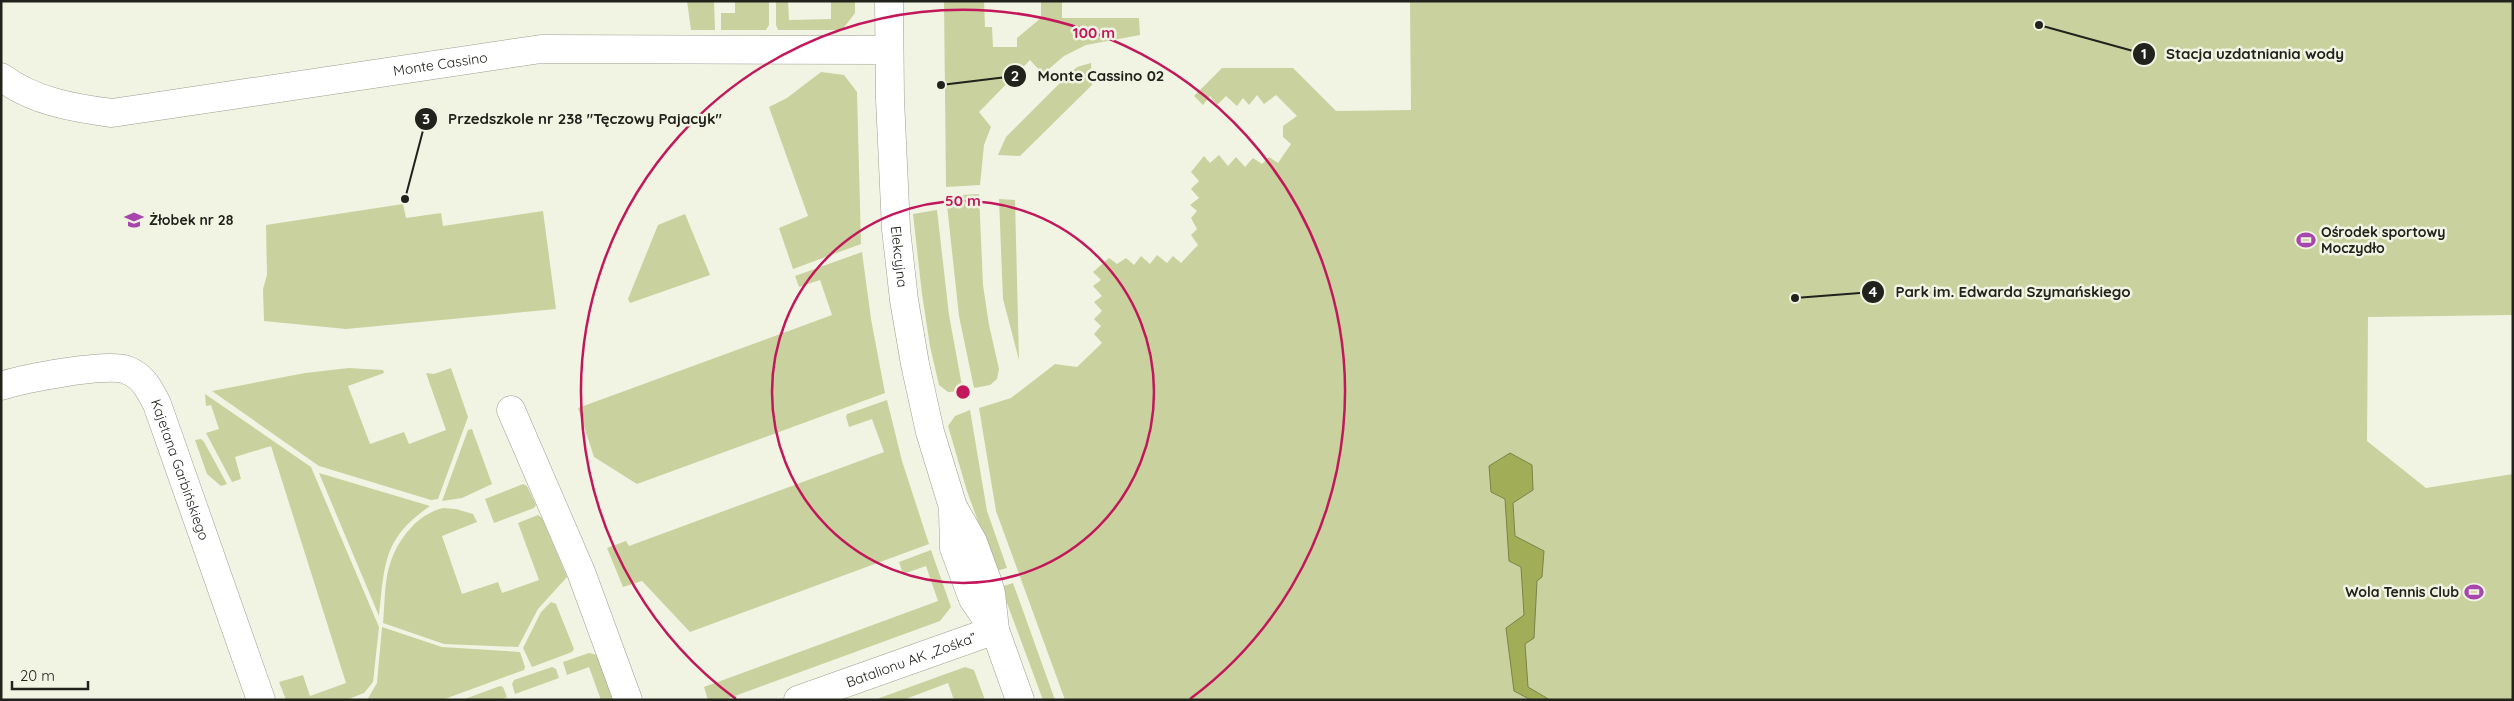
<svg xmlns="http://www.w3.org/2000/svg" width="2514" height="701" viewBox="0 0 2514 701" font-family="Quicksand,sans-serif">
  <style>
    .green { fill: #c9d19e }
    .water { fill: #a2ad58; stroke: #7b8346 }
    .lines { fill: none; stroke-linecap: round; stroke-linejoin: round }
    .minor-casing { stroke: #9b9e8f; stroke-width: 29 }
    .minor { stroke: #fff; stroke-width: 28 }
    .ring { fill: none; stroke: #c2185b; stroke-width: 2.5 }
    .labels { text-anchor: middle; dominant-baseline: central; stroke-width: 5; stroke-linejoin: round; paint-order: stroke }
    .street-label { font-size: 14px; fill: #20221b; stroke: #f1f4e3 }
    .poi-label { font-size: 14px; font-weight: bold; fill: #20221b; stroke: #f1f4e3; text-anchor: start }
    .centre { fill: #c2185b; stroke: #f1f4e3; stroke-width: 2.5 }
    .ring-label { font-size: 15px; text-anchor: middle; font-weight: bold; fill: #c2185b; stroke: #f1f4e3; stroke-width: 5; stroke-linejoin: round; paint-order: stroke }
    .leader { fill: none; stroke: #20221b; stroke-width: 2 }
    .callout-dot { fill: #20221b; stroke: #f1f4e3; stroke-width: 2 }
    .mark-label { font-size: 15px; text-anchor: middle; font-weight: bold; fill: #fff }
    .callout-label { font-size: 15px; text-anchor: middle; font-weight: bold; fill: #20221b; stroke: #f1f4e3; stroke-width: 5; stroke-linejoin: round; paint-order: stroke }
  </style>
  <rect width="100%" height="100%" fill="#f1f4e3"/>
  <g class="green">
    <polygon points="687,1 714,1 715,30 691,30"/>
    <polygon points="735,1 769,1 769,25 766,30 721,30 721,13 735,13"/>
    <polygon points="776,1 788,1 789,20 831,19 831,1 855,1 855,13 842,30 778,30 776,25"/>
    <polygon points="944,1 984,1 985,27 992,27 993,47 1017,47 1017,38 1041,18 1041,1 1062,1 1062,18 1139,18 1140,35 1086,45 1064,56 1043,74 1030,60 979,112 991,127 984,145 980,185 946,187"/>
    <polygon points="1410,1 2513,1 2513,315 2368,317 2367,441 2426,488 2513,474 2513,700 1065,700 996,511 979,408 1011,398 1055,364 1077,367 1102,343 1094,334 1101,326 1094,319 1102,311 1094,302 1102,296 1093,286 1101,280 1093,272 1109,258 1117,264 1126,258 1134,265 1141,256 1150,264 1157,255 1167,263 1173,256 1181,263 1198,245 1191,235 1197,229 1191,218 1197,211 1190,205 1199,198 1191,189 1199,181 1191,172 1204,156 1210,163 1219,155 1228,166 1236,157 1245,167 1253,158 1262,164 1269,157 1278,163 1291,144 1283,137 1283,126 1297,116 1276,95 1264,104 1257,95 1249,105 1243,98 1237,106 1226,96 1217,105 1210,96 1203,105 1194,96 1222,68 1293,68 1336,111 1411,110"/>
    <polygon points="1091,63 1092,85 1020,156 998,155 1006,137 1059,84 1077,67"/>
    <polygon points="821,72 844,75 857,92 861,244 793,269 779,228 808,216 769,107 787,98"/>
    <polygon points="979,194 983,285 989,325 999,369 997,379 990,385 974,388 959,316 946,196"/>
    <polygon points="999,199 1015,200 1019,360 1003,299"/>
    <polygon points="403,204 406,218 441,213 443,226 543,211 556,309 346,329 264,321 263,289 267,275 266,225"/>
    <polygon points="937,210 949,315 963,391 948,392 939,385 930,346 922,294 913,214"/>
    <polygon points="685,214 710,275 630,303 628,299 658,225"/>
    <polygon points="862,252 871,319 885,393 637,484 594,457 578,408 832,315 820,280 799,287 795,276"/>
    <polygon points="349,368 383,370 384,373 348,386 370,444 404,432 409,444 446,430 426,373 434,374 451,368 468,417 438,499 431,500 319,466 212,391 305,373"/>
    <polygon points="205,394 311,467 379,627 373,682 364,693 346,700 286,700 279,682 303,675 310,696 346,683 271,446 235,457 241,479 232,482 206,433 219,429 211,405 206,406"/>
    <polygon points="887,400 902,461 929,544 690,632 642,581 623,587 607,548 626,541 629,546 884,452 872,419 849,427 846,417 847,414"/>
    <polygon points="970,410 987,511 1007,568 996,571 967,491 948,426 955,416"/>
    <polygon points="472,429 492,484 462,498 442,501 468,430"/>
    <polygon points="201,439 204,442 227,484 221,486 207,474 195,440"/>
    <path d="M 319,473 L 430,506 C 382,539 385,565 379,616 Z"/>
    <polygon points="523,484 527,486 536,505 534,508 494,523 485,499"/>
    <path d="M 443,508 L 456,509 L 473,514 L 477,522 L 442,536 L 462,594 L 498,582 L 502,593 L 539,580 L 518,523 L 538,515 L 542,518 L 567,577 L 538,609 L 518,647 L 444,644 L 383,623 C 385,604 384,579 391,561 C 399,538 418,514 443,508 Z"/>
    <polygon points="931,550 951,607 940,621 724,700 708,700 704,687 938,601 926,566 903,574 899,562"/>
    <polygon points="1013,583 1055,700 1043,700 1001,587"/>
    <polygon points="551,602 556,604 574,649 572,652 532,667 523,648 541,612"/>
    <polygon points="382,627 442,647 520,652 525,667 524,670 442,700 367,700 377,683"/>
    <polygon points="589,653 597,655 614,700 601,700 589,667 567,675 563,662"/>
    <polygon points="552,667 556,669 559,678 515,694 512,684 514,680"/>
    <polygon points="965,667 974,670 985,700 954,700 948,683 903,700 874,700"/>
    <polygon points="500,686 503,687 507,697 500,700 462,700"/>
  </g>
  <polygon class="water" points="1510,453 1532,465 1533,490 1513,503 1515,536 1544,551 1542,577 1537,581 1534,638 1525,644 1528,687 1550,700 1531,700 1514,691 1506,628 1524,615 1521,567 1509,561 1505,499 1491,492 1489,466"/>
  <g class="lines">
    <g class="minor-casing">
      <g id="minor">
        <path id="s1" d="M 889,1 L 890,99 L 896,229 L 904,300 L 915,364 L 930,432 L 953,507 L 973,542 L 988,583 L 991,593 L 995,630 L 1020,700"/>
        <path id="s2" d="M 1,77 C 33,101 73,108 112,113 L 541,49 L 889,50"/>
        <path id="s3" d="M 1,386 C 22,379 108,362 127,370 C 144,377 149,389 157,404 L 261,700"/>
        <polyline points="511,410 581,572 628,700"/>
        <polyline points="953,512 954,548 973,599 991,625"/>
        <path id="s4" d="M 798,700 L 995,630"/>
      </g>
    </g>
    <use href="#minor" class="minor"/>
  </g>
  <g class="ring">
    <circle cx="963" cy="392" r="191"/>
    <path d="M736 699A382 382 0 1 1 1190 699"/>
  </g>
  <defs>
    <g id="school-bare" transform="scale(1.5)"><path d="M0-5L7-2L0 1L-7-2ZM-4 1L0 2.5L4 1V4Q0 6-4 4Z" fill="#a746ad" stroke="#f1f4e3" stroke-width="2.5" paint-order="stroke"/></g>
    <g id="stadium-bare" transform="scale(1.5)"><path d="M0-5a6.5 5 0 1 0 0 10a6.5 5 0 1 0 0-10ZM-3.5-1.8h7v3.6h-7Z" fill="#a746ad" stroke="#f1f4e3" stroke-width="2.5" paint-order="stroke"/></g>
  </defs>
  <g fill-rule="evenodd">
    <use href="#school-bare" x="134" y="220"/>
    <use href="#stadium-bare" x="2306" y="240"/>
    <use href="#stadium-bare" x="2474" y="592"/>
  </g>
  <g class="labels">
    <g class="street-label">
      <text stroke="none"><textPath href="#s2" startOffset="450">Monte Cassino</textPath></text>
      <text stroke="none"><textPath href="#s1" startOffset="256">Elekcyjna</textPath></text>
      <text stroke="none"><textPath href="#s3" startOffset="244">Kajetana Garbińskiego</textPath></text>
      <text stroke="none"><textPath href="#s4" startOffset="120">Batalionu AK „Zośka”</textPath></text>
    </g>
    <g class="poi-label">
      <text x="149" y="220">Żłobek nr 28</text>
      <text x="2321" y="232">Ośrodek sportowy<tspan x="2321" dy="16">Moczydło</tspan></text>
      <text x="2459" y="592" text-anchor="end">Wola Tennis Club</text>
    </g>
  </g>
  <circle cx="963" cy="392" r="8" class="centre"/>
  <g class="ring-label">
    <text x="1094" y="38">100 m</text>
    <text x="963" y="206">50 m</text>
  </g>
  <path class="leader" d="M2039 25L2144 54M941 85L1015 76M405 199L426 119M1795 298L1873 292"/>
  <g class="callout-dot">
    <circle cx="2039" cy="25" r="5"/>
    <circle cx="941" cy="85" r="5"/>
    <circle cx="405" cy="199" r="5"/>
    <circle cx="1795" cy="298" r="5"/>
    <circle cx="2144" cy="54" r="12"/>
    <circle cx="1015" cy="76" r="12"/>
    <circle cx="426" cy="119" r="12"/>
    <circle cx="1873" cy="292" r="12"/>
  </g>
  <g class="mark-label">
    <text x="2144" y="59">1</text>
    <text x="1015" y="81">2</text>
    <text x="426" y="124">3</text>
    <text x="1873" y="297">4</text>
  </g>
  <g class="callout-label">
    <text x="2255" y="59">Stacja uzdatniania wody</text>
    <text x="1101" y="81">Monte Cassino 02</text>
    <text x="585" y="124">Przedszkole nr 238 "Tęczowy Pajacyk"</text>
    <text x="2013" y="297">Park im. Edwarda Szymańskiego</text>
  </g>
  <rect width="2514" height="701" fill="none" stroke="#20221b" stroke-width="5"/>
  <path d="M12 681v8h76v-8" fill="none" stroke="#20221b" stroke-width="2.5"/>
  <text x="20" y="681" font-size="15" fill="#20221b" stroke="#f1f4e3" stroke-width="4" paint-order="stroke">20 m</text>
</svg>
